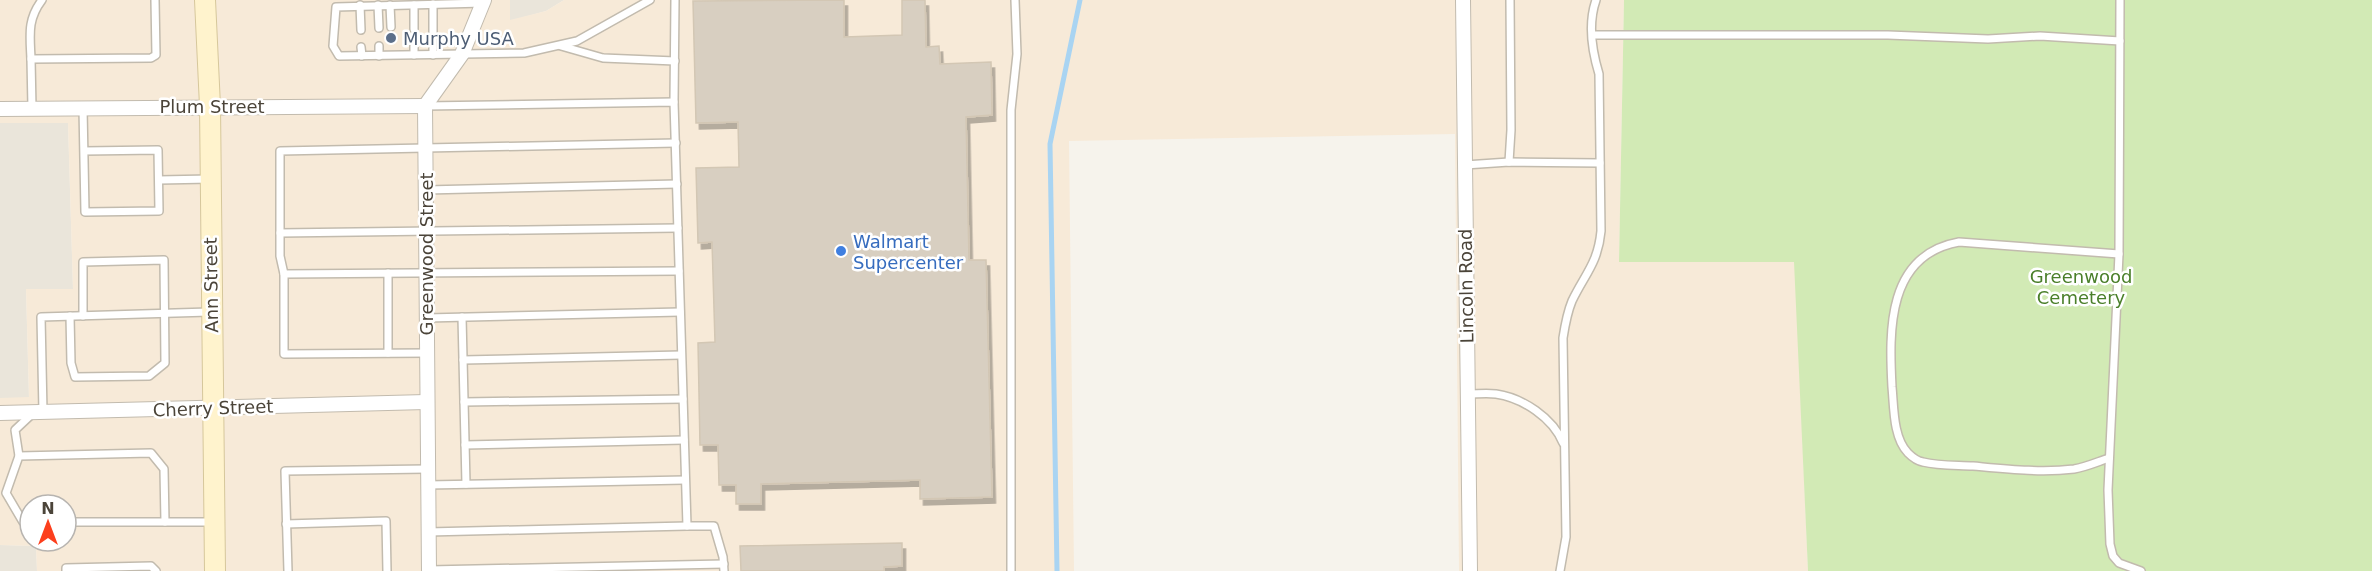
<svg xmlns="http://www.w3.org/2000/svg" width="2372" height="571" viewBox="0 0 2372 571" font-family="'DejaVu Sans',sans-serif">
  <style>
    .residential { fill: #eae5da }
    .commercial { fill: #f7ead8; fill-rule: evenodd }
    .green { fill: #d2eab5 }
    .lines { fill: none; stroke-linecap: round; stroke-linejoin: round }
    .stream { stroke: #a9d4f2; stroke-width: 5 }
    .building { fill: #d8cfc1; stroke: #d3c7b4; stroke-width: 1.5; filter: url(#shadow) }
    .lane-casing { stroke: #c2bbae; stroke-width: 10 }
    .street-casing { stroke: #c2bbae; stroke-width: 16 }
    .secondary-casing { stroke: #d6c79b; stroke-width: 22 }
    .lane { stroke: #fff; stroke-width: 7 }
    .street { stroke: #fff; stroke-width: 14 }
    .secondary { stroke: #fff3cd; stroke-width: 20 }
    .service-dot { fill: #5c6f8a; stroke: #fff; stroke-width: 2 }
    .shop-dot { fill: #3f7fe0; stroke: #fff; stroke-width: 2 }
    .labels { text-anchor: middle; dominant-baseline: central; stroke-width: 5; stroke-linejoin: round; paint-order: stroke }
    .service-label { font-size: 18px; fill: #4e5e75; stroke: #fff; text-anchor: start }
    .street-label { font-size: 18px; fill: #4b4439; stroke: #fff }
    .shop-label { font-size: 18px; fill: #366cbe; stroke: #fff; text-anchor: start }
    .park-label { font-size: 18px; fill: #4a7f2a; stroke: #fff }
  </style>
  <defs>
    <filter id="shadow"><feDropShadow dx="3.5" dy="6" stdDeviation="0" flood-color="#0004"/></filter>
  </defs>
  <rect width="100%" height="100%" fill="#f6f3ec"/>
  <g class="residential">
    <polygon points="510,0 564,0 546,11 510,21"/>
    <polygon points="0,123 68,123 73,289 26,289 29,398 0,398"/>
    <polygon points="0,545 36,546 37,571 0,571"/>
  </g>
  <path class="commercial" d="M 0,0 L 510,0 L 510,20 L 546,11 L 564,0 L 1624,0 L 1619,262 L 1795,262 L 1808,571 L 1459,571 L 1455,134 L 1069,141 L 1074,571 L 37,571 L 36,546 L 0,545 L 0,398 L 29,397 L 26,289 L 73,289 L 68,123 L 0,123 ZM 30,505 L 66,505 L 66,541 L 30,541 Z"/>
  <polygon class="green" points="1624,0 2372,0 2372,571 1808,571 1794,262 1619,262"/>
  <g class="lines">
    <polyline class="stream" points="1057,571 1050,144 1080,0"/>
  </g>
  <g class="building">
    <polygon points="844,0 844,37 902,35 902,0 925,0 926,47 939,46 940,64 991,62 992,115 966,117 969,260 986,260 992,497 920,499 920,480 761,484 761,504 736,504 736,485 719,485 718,445 700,445 698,343 715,342 712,242 698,243 696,168 739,167 738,122 696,123 693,1"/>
    <polygon points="902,543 902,566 884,567 884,571 741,571 740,546"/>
  </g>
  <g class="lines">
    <g class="lane-casing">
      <g id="lane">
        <path d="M 42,0 C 27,20 30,35 31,59 L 151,58 L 156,55 L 155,0"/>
        <polyline points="2120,0 2119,254 2108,490 2110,544 2113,556 2119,563 2141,571"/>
        <polyline points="483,3 336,7 333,46 339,56 524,53 577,41 650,0"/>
        <polyline points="433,4 433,55"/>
        <polyline points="360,5 361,30"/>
        <polyline points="378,5 379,28"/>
        <polyline points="390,5 391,27"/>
        <polyline points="414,5 414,29"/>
        <polyline points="1593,35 1888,35 1988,39 2040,36 2120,41"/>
        <polyline points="379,46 379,56"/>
        <polyline points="414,46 414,55"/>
        <polyline points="561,46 603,58 675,61"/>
        <polyline points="361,47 362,56"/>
        <polyline points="31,59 32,108"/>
        <polyline points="674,102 675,0"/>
        <polyline points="425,106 674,102 687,526 714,526 723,557 724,571"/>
        <polyline points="83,108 85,212 159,211 158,150 84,151"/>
        <polyline points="1509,162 1511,130 1510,0"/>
        <polyline points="1465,165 1509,162 1600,163"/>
        <polyline points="159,180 210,179"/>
        <polyline points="426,190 677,184"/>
        <polyline points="280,233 678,228"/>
        <polyline points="388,273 388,353"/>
        <polyline points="284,274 280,256 280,151 676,143"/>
        <polyline points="70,316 71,363 75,377 149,376 165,363 164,260 83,262 83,316"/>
        <polyline points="462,317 466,484"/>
        <polyline points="427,318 680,312"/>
        <polyline points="427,353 284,354 284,274 679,271"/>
        <polyline points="463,360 681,355"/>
        <path d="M 1468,394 C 1477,394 1487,393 1496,394 C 1523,398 1553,418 1563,443"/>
        <polyline points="464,402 683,399"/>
        <polyline points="43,412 41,317 209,312"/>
        <polyline points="465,445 684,440"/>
        <polyline points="19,456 15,430 32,414"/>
        <path d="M 2109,458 C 2097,462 2086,467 2074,469 C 2041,473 2006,469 1973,466 C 1957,465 1939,466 1923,462 C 1917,461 1912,457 1908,453 C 1893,438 1894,407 1892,387 C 1889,330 1887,255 1959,242 L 2119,254"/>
        <polyline points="427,485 685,480"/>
        <polyline points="30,522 23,522 6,493 19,456 151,453 164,469 165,522"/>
        <polyline points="66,522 211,522"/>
        <polyline points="286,524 386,521 387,571"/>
        <polyline points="428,532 687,526"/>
        <polyline points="429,570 724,564"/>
        <polyline points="66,571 66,568 151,566 156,571"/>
        <polyline points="288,571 285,471 427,469"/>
        <polyline points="1011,571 1011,110 1017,54 1015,0"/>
        <path d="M 1560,571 L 1566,537 L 1563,338 C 1565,325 1567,313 1572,301 C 1585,274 1598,263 1601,231 L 1599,74 C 1592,51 1588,23 1596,0"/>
      </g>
    </g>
    <g class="street-casing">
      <g id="street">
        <polyline points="1463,0 1470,571"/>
        <polyline points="425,106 429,571"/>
        <polyline points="425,106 462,54 484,0"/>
        <polyline points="0,109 425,106"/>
        <polyline points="0,413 426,402"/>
      </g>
    </g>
    <g class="secondary-casing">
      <polyline id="secondary" points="205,0 210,106 215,571"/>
    </g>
    <use href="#lane" class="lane"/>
    <use href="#street" class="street"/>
    <use href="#secondary" class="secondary"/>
  </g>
  <circle class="service-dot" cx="391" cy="38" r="6"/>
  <circle class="shop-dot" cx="841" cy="251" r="6"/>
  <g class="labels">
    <g class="service-label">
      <text x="403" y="38">Murphy USA</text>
    </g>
    <g class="street-label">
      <text x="212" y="106">Plum Street</text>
      <text transform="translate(426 254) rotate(-90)">Greenwood Street</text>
      <text transform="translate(211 285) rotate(-91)">Ann Street</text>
      <text transform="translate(1466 286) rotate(-91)">Lincoln Road</text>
      <text transform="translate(213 408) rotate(-2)">Cherry Street</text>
    </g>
    <g class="shop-label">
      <text x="853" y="241">Walmart<tspan x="853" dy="21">Supercenter</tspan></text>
    </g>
    <g class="park-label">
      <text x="2081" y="276">Greenwood<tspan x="2081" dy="21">Cemetery</tspan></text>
    </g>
  </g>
  <g transform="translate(48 523)"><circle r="28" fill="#ffffff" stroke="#b7b4b0" stroke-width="1.5"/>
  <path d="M0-4.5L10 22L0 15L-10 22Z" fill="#fc3f1d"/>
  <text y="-9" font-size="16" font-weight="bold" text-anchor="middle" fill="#4b4439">N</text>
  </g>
</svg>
